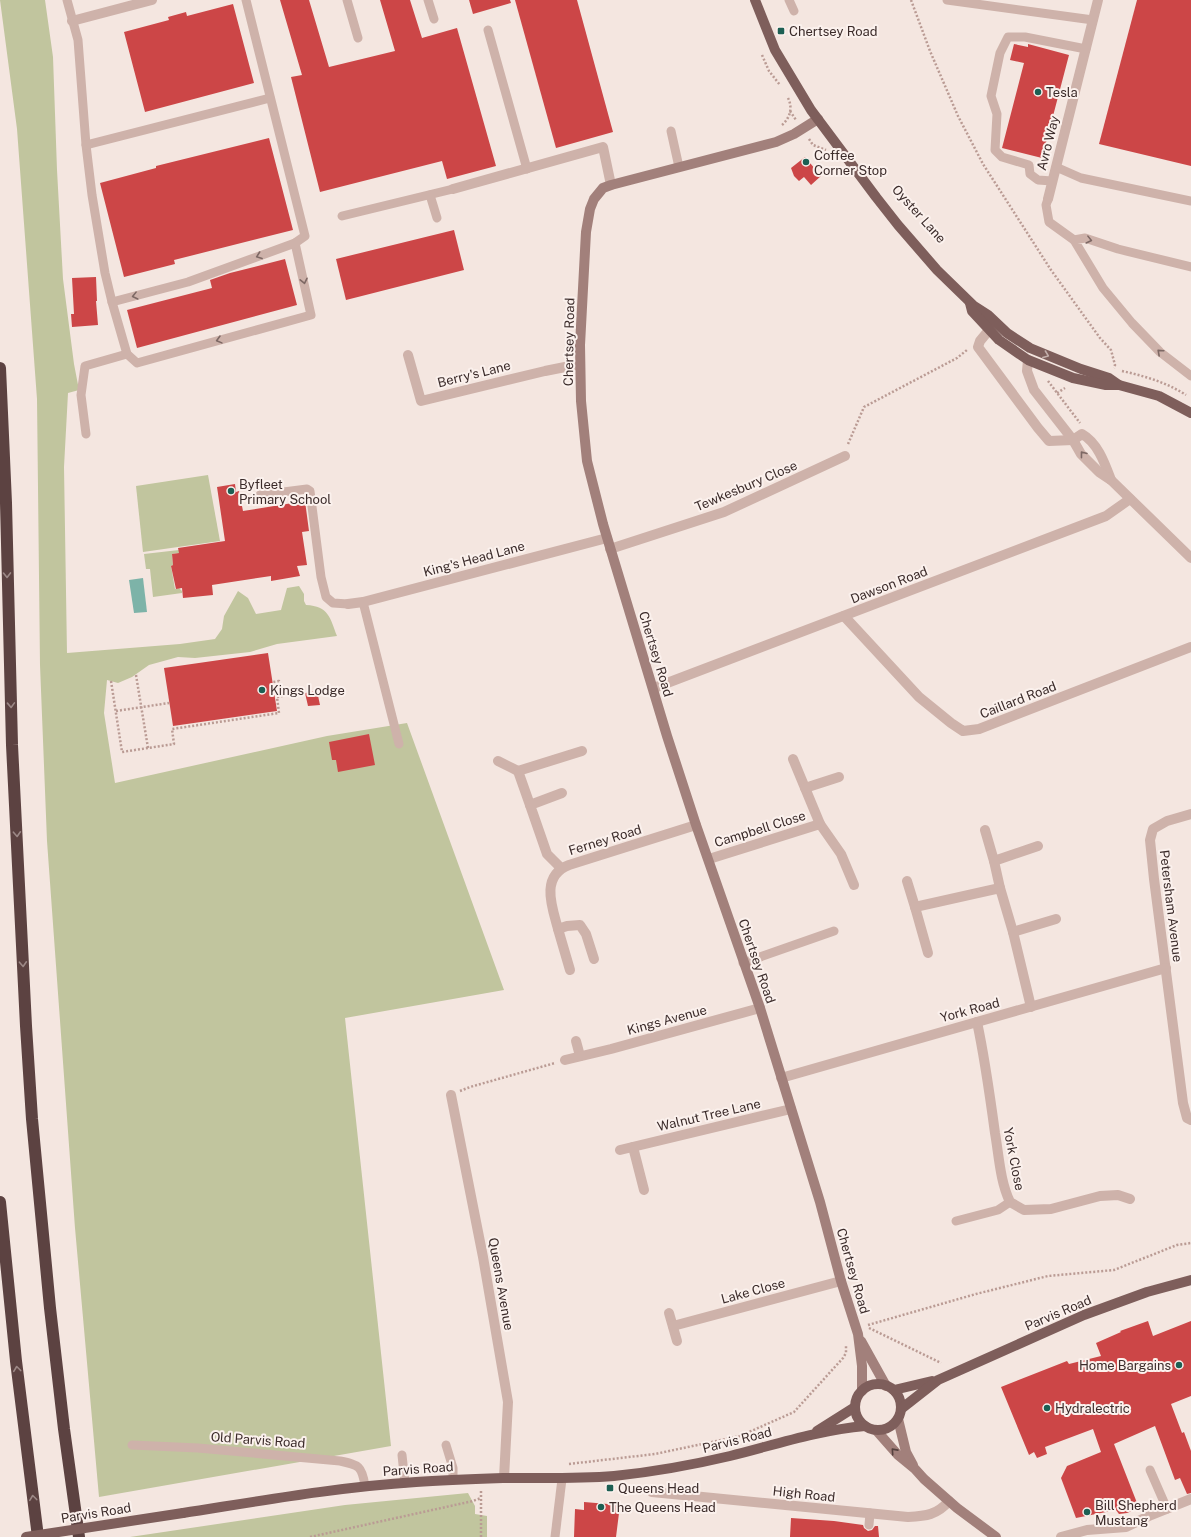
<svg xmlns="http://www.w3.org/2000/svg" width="1191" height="1537" viewBox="0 0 1191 1537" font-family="'Public Sans',sans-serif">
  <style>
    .green { fill: #c1c59e }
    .water { fill: #7db3a8 }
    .building { fill: #cc4647 }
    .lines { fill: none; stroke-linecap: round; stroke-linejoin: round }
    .path { stroke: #ba9b94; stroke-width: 2.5; stroke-dasharray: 2 2; stroke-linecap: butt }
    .lane { stroke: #ceb2aa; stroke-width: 9 }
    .street { stroke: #ceb2aa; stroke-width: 10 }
    .secondary { stroke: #a2807b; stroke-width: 10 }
    .primary { stroke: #7e5e5b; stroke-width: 10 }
    .highway { stroke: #5c4241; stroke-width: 12 }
    .primary-bridge { stroke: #7e5e5b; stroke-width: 10 }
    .oneway { stroke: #7d6864 }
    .oneway2 { stroke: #c3afab }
    .oneway3 { stroke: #9c8886 }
    .oneway4 { stroke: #55403e }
    .poi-dot { fill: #1d5f53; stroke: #fbf1ed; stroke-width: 1.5 }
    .labels { text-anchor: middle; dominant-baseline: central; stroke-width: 4; stroke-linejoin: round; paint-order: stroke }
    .poi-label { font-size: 13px; fill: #3b2b2a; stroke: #fbf1ed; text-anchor: start }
    .street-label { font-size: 13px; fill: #3b2b2a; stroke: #fbf1ed }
  </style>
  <rect width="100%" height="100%" fill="#f4e6e0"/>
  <g class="green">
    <path d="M 0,0 L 45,0 L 53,57 L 57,170 L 63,279 L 74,364 L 79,390 L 68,393 L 64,467 L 67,653 L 180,644 L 215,639 L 222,629 L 224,616 L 238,591 L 248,598 L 256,614 L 281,610 L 287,588 L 299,586 L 304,594 L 304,601 L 306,605 C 329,606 330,618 337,636 L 277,644 L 250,652 L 195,658 L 178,657 L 149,665 L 132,677 L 118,683 L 107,680 L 104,713 L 115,783 L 327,736 L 407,723 L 504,990 L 345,1018 L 391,1446 L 99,1497 L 75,1228 L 47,841 L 40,665 L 37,399 L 17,129 Z"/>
    <polygon points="208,475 220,541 143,552 136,486"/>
    <polygon points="179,550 179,553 172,554 173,565 171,566 175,589 179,588 182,591 182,593 153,597 150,569 146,569 144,554"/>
    <polygon points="468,1493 475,1506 475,1514 487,1516 487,1537 130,1537 345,1505"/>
  </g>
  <polygon class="water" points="143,578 147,612 134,613 129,580"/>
  <g class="building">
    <polygon points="280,0 309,0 329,67 395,51 380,0 410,0 422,38 457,28 496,166 447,179 442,161 320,192 291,77 302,75"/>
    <polygon points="469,0 510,0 511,3 473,14"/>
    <polygon points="515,0 577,0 613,132 556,148"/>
    <polygon points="1137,0 1191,0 1191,166 1099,144"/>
    <polygon points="233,4 254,83 145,112 124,32 169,20 168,17 186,12 187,16"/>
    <polygon points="1014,44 1028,47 1028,44 1069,55 1042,158 1002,148 1024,63 1010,60"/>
    <polygon points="269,138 293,230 174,260 175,264 124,277 100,183 156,168 156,166"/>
    <polygon points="805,157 821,176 811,185 804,177 799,181 794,176 791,168"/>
    <polygon points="454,230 464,270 346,300 336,259"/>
    <polygon points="285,259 297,305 137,348 127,310 212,288 210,280 230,273"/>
    <polygon points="96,277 97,301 96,301 98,325 72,327 71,314 74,314 72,278"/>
    <polygon points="235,484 236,492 239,491 243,511 305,501 309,531 302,532 307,565 297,566 300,576 271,581 271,576 212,585 213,595 183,598 182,588 176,589 171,566 173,565 172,554 179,553 178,548 225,541 217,487"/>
    <polygon points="268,653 277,711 173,726 164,668"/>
    <polygon points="317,691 320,705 308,706 305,693"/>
    <polygon points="369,734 375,765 338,772 336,760 332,760 329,742"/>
    <polygon points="1148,1321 1153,1336 1191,1321 1191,1396 1171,1404 1182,1433 1184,1432 1191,1451 1191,1493 1187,1494 1180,1478 1175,1480 1155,1426 1114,1444 1139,1508 1127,1513 1119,1514 1116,1510 1076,1518 1061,1478 1067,1466 1101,1452 1093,1429 1045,1447 1047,1454 1037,1458 1034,1452 1029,1455 1001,1387 1067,1361 1069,1364 1101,1356 1096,1343 1121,1332 1120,1331"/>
    <polygon points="584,1502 620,1505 616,1537 574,1537 575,1509 584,1510"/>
    <polygon points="791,1518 834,1521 863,1525 864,1528 868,1531 872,1530 875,1526 878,1526 879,1537 790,1537"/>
  </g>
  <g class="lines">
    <g class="path">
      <polyline points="911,0 930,51 958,116 983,164 1051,270 1100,338 1111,350 1115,365 1114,368"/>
      <polyline points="762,55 769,71 780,85"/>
      <polyline points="790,111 796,120"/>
      <path d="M 782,125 C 790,118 793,108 788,98"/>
      <polyline points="809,139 813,145 826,150"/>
      <path d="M 1122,371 C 1144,376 1166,382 1186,395"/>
      <polyline points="1048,381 1080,423"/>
      <polyline points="1057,393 1065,388"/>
      <polyline points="848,444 864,407 957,358 967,350"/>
      <polyline points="136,675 148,748"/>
      <polyline points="111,681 122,752 174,744 172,729 279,713 277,697 282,696 279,681 273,682"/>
      <polyline points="116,711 169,703"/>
      <polyline points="460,1091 470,1087 555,1063"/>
      <polyline points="868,1325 976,1294 1048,1276 1114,1270 1177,1245 1191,1243"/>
      <polyline points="869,1328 941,1363"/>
      <polyline points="569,1464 655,1454 740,1436 794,1412 843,1358 846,1353 846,1346"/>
      <polyline points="310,1537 473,1501 481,1498"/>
      <polyline points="481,1537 481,1489"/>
    </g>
    <g class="lane">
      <polyline points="67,0 78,40 86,145 92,195 105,273 112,302 127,354 137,363 311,315 295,243"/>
      <polyline points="347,0 358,38"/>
      <polyline points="428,0 434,19"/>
      <polyline points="789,0 794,11"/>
      <polyline points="947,0 1093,20"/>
      <polyline points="488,30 527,169"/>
      <polyline points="671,131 679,167"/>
      <polyline points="86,145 270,98"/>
      <polyline points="1056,167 1081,178 1191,201"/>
      <polyline points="1052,181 1038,180 1030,174 1029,165 1002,157 995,150 997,114 991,96 1000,53 1008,37 1025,37 1086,49"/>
      <polyline points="430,195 437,218"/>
      <polyline points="1048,199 1046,205 1049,222 1074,240"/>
      <polyline points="342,216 453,189"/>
      <polyline points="1191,267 1118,249 1085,238 1074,240 1103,288 1132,323 1160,352 1191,376"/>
      <polyline points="112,302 188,282 295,243 305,236 246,0"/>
      <polyline points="86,434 81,395 85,366 127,354"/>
      <polyline points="260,495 307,489 310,491 321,577 326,597 333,603 348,604"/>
      <polyline points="363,602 399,744"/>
      <polyline points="743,963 834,931"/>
      <polyline points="956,1221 998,1210 1010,1202"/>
      <path d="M 132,1445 L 198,1448 L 340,1461 C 359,1465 362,1466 365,1486"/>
      <polyline points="446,1445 453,1468 453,1480"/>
      <polyline points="402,1455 405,1483"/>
      <polyline points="1150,1470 1167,1509"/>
      <polyline points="869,1525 870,1513"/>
      <polyline points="555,1537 562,1479"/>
    </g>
    <g class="street">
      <polyline points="72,21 152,0"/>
      <polyline points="453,189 603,147 611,185"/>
      <polyline points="1048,199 1098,0"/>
      <path d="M 994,324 L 980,341 L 978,347 L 1038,428 L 1049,441 L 1073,440 L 1082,434 C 1098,443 1105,464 1111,480"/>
      <polyline points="408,355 421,401 545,371 580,364"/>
      <polyline points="1028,360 1027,371 1034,390 1073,440 1081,454 1099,472 1111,480 1191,558"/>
      <polyline points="610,549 724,512 845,456"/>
      <polyline points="348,604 363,602 607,538"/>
      <polyline points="844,616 919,697 951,723 963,731 979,729 1191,647"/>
      <polyline points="654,688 1106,516 1130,499"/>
      <polyline points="793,759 820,824"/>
      <polyline points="498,761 518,771"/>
      <polyline points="805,788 839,777"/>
      <polyline points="530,805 518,771 582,751"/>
      <polyline points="1191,814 1167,821 1153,829 1150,840 1154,879 1183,1103 1187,1118 1191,1120"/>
      <polyline points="985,830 994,861 1038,846"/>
      <polyline points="709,859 820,824 841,854 854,885"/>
      <polyline points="994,861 1000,888"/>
      <polyline points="561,868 547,854 530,805 562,793"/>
      <polyline points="907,881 915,907 1000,888 1013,932"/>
      <polyline points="915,907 928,953"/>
      <polyline points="558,929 570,970"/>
      <path d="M 594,959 L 586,934 L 580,925 L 567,926 L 558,929 C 552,907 540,876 569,865 L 696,825"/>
      <polyline points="1031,1007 1013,932 1056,919"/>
      <path d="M 977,1022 C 985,1059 990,1096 995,1133 C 999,1156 1000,1181 1010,1202 L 1024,1210 L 1051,1209 L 1100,1196 L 1118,1195 L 1130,1199"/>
      <polyline points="576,1041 580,1056"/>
      <polyline points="565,1060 611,1049 760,1008"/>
      <polyline points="781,1078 1166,968"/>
      <polyline points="451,1095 483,1257 508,1402 504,1478"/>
      <polyline points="633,1147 644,1190"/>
      <polyline points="620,1150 791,1109"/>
      <polyline points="669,1313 677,1341"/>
      <polyline points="673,1326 841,1281"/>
      <path d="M 652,1492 L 908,1517 C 926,1516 937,1515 949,1501"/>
      <polyline points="1061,1537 1087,1530 1126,1527 1151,1515 1191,1499"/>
    </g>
    <g class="secondary">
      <polyline points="818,119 794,134 776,142 611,185 603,188 594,199 590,209 586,232 580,345 581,401 587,461 603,524 667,736 696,825 760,1008 820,1202 841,1281 858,1334 862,1366 862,1391"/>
      <polyline points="861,1341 886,1386"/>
      <polyline points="898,1419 906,1452 913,1465"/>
      <polyline points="876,1430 898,1455 915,1469 924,1479 957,1508 996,1537"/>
    </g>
    <g class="primary">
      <polyline points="755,0 775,50 811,110 876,197 898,225 937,270 974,306 988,315 1007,333 1030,348 1081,369 1109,378 1119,385"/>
      <polyline points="970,303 972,311 999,340 1028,360 1073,378 1106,385 1119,385 1159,396 1191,413"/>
      <circle cx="878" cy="1407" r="23"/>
      <polyline points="894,1390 932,1381"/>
      <polyline points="901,1409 938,1380 947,1376 1084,1315 1147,1292 1191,1280"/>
      <polyline points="817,1431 855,1407"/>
      <path d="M 183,1513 C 260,1501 338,1487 416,1482 C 445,1480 474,1479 503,1478 C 540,1478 577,1479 614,1476 C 653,1472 692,1465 730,1456 C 774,1445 819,1430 865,1426"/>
    </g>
    <g class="highway">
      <polyline points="0,368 6,503 12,745 26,1026 32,1119 50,1308 64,1429 79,1537"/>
      <polyline points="0,1202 16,1361 38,1537"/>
    </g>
    <polyline class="primary-bridge" points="26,1537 183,1513"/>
  </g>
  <defs><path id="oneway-chevron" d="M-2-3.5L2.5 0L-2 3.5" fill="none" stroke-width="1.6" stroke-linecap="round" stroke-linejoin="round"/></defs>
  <g class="oneway">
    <use href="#oneway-chevron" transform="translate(1089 240) rotate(14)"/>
    <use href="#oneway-chevron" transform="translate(259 256) rotate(160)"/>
    <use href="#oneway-chevron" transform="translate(304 281) rotate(78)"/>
    <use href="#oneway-chevron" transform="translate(135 296) rotate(166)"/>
    <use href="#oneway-chevron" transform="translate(219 340) rotate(165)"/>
    <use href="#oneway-chevron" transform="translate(1160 352) rotate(-138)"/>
    <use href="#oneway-chevron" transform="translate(1083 454) rotate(-128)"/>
  </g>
  <use class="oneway2" href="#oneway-chevron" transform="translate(1046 355) rotate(21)"/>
  <g class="oneway3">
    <use href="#oneway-chevron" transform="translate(7 575) rotate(89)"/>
    <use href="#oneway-chevron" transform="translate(11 705) rotate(88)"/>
    <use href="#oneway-chevron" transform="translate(17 834) rotate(87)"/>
    <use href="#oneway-chevron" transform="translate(23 964) rotate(87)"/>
    <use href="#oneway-chevron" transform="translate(17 1369) rotate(-97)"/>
    <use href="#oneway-chevron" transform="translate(33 1498) rotate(-97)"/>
  </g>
  <use class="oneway4" href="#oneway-chevron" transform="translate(894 1451) rotate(-132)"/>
  <g class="poi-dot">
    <rect x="777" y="27" width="8" height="8" rx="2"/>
    <circle cx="1038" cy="92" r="4"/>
    <circle cx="806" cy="162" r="4"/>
    <circle cx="231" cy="491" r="4"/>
    <circle cx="262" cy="690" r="4"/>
    <circle cx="1179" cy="1365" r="4"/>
    <circle cx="1047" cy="1408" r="4"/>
    <rect x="606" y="1484" width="8" height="8" rx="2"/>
    <circle cx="601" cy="1507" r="4"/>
    <circle cx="1087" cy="1512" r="4"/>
  </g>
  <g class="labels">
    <g class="poi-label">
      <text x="789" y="31">Chertsey Road</text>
      <text x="1046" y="92">Tesla</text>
      <text x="814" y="155">Coffee<tspan x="814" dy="15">Corner Stop</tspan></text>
      <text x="239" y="484">Byfleet<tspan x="239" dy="15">Primary School</tspan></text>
      <text x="270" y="690">Kings Lodge</text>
      <text x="1171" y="1365" text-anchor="end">Home Bargains</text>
      <text x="1055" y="1408">Hydralectric</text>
      <text x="618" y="1488">Queens Head</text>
      <text x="1095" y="1505">Bill Shepherd<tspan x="1095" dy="15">Mustang</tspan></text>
      <text x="609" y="1507">The Queens Head</text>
    </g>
    <g class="street-label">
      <text transform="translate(1048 143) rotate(-76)">Avro Way</text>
      <text transform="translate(919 214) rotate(48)">Oyster Lane</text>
      <text transform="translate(569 342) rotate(-89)">Chertsey Road</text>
      <text transform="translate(474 374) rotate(-14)">Berry's Lane</text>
      <text transform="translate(746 486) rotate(-23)">Tewkesbury Close</text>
      <text transform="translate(474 559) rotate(-15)">King's Head Lane</text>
      <text transform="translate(889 585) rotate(-21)">Dawson Road</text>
      <text transform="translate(656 654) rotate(73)">Chertsey Road</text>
      <text transform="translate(1018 700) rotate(-21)">Caillard Road</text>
      <text transform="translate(760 829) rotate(-17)">Campbell Close</text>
      <text transform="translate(605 840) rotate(-17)">Ferney Road</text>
      <text transform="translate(1171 906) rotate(83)">Petersham Avenue</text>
      <text transform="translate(757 961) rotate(71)">Chertsey Road</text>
      <text transform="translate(970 1010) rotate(-15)">York Road</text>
      <text transform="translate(667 1020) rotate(-15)">Kings Avenue</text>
      <text transform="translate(709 1115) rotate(-13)">Walnut Tree Lane</text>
      <text transform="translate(1014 1159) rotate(79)">York Close</text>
      <text transform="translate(853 1271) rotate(74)">Chertsey Road</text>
      <text transform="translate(501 1284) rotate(80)">Queens Avenue</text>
      <text transform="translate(753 1291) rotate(-15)">Lake Close</text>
      <text transform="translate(1058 1313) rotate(-23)">Parvis Road</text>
      <text transform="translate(258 1440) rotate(4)">Old Parvis Road</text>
      <text transform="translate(737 1440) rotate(-14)">Parvis Road</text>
      <text transform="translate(418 1469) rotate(-4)">Parvis Road</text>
      <text transform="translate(804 1494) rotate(6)">High Road</text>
      <text transform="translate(96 1513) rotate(-9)">Parvis Road</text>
    </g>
  </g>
</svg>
